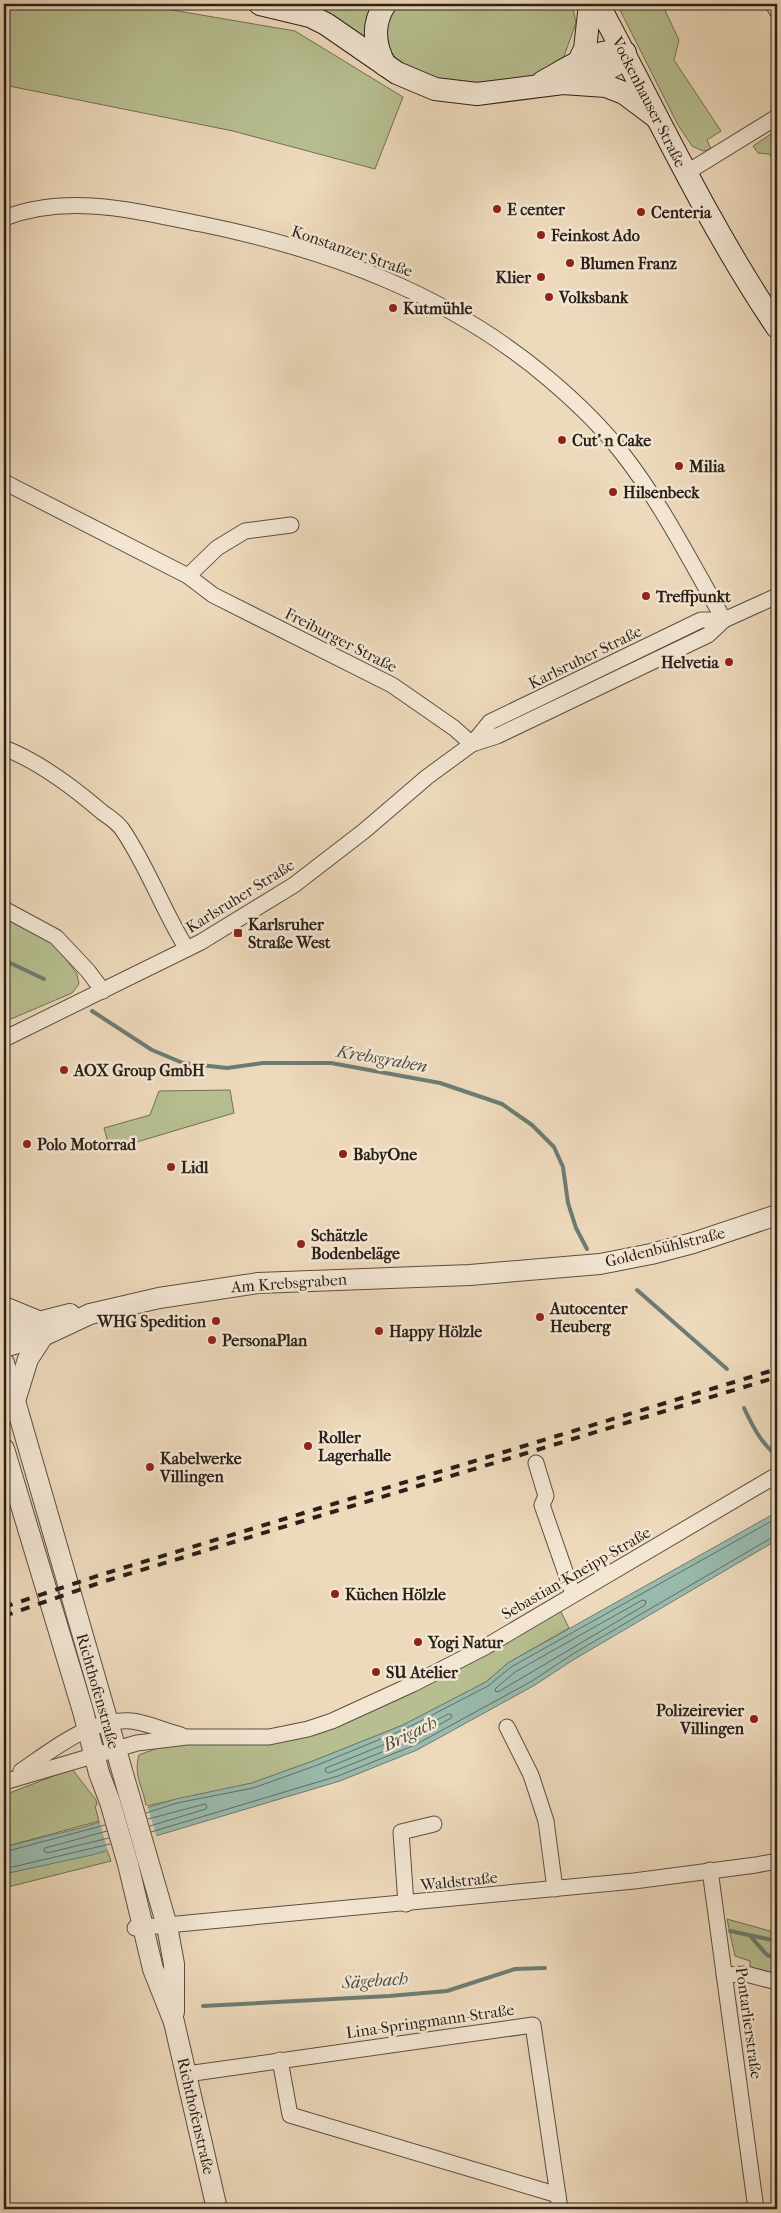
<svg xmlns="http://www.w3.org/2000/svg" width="781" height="2213" viewBox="0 0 781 2213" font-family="'IM FELL French Canon',serif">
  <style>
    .green { fill: #b7bf91; stroke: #717055 }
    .water { fill: #99baad; stroke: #6d7c72 }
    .pier { fill: #edd9bb }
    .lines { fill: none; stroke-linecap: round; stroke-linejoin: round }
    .shore { stroke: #626d63; stroke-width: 1 }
    .stream { stroke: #6d7c72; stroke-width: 4 }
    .minor-casing { stroke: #5c4e42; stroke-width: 17 }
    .tertiary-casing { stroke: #5c4e42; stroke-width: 22 }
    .secondary-casing { stroke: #2b2019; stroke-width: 24 }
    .minor { stroke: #f3e6d3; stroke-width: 15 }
    .tertiary { stroke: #f3e6d3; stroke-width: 20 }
    .secondary { stroke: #f3e6d3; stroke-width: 22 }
    .rail { stroke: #2b2019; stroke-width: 4; stroke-dasharray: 9 9; stroke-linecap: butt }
    .poi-dot { fill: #8f2418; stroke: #f3e6d3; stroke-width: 2 }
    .labels { text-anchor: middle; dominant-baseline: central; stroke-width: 5; stroke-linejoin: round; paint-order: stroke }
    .street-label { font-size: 16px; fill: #2b2019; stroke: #f3e6d3 }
    .poi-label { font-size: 16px; font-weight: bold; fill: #2b2019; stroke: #f3e6d3; text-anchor: start }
    .water-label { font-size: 18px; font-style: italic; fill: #4c4e45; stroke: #f3e6d3 }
  </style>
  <rect width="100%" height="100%" fill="#edd9bb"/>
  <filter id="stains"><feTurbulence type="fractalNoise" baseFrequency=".004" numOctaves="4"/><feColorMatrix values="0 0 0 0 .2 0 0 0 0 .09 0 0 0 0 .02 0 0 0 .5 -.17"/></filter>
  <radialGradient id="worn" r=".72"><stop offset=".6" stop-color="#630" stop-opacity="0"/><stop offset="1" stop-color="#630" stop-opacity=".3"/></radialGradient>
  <g class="green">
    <polygon points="4,4 116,4 172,10 295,31 403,97 375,169 233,131 4,85"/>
    <polygon points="381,4 372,46 295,5"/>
    <path d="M 402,4 L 572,4 L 576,23 L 564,56 L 566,62 C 536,75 512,86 478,86 C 466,86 440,84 429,80 C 406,71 380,52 387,25 C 389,17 395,8 402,4 Z"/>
    <polygon points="617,4 648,4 650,8 662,4 679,40 674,60 721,131 707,140 711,149 703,151 692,146 678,125"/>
    <polygon points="777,130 777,164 769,154 758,153 753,146"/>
    <polygon points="4,916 52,940 77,974 79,984 72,993 4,1022"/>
    <polygon points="230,1090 234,1113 110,1150 104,1128 150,1115 159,1091"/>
    <path d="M 557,1604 L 569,1628 L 508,1663 L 486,1682 L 403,1725 L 313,1761 L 252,1783 L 146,1806 C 143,1787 133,1775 139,1755 L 187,1737 L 308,1729 Z"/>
    <polygon points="72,1769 96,1800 97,1805 95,1806 99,1821 4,1847 4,1795"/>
    <polygon points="107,1850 111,1861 4,1888 4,1874"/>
    <polygon points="727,1919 777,1933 777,1977 750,1971 750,1961 735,1956"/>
  </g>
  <polygon class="water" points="777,1512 777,1540 573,1660 535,1685 417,1750 340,1781 92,1855 4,1874 4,1847 80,1828 176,1799 252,1783 313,1761 403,1725 486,1682 508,1663"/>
  <polygon class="pier" points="147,1805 157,1838 108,1852 99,1819"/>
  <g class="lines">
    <g class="shore">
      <polygon points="643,1600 646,1601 645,1605 498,1692 495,1691 496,1688 515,1672"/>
      <polygon points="449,1714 452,1715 451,1718 412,1740 337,1770 328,1773 325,1771 326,1768 408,1735"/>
      <polyline points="146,1813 177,1803 253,1788 315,1766 405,1729 488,1686 511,1667 777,1518"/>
      <polyline points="148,1819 205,1804 207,1806 206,1809 150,1826"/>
      <polyline points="107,1831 45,1848 44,1851 47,1853 109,1838"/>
      <polyline points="151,1832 338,1776 415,1745 532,1681 571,1655 773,1537 777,1536"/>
      <polyline points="4,1852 105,1825"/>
      <polyline points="4,1869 110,1844"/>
    </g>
    <g class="stream">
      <polyline points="4,960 44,979"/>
      <polyline points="92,1011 152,1050 183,1063 227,1068 263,1063 331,1063 440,1083 502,1104 532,1125 554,1147 563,1167 568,1203 576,1228 587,1249"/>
      <polyline points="637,1290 727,1369"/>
      <path d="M 744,1408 C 753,1427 761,1443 777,1456"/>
      <polyline points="730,1931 777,1941"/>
      <polyline points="751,1937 767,1955 777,1958"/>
      <polyline points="203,2006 389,1996 447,1991 515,1969 545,1968"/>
    </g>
    <g class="minor-casing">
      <g id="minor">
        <polyline points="773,4 777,11"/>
        <polyline points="686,173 777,117"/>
        <path d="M 4,218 C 69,193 135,211 201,224 C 329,250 449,294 550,380 C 576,402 601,426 622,453 C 662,504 692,564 724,620"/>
        <polyline points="4,482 188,576 213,595 392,685 454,728 472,744"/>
        <polyline points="188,576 217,548 245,531 291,525"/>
        <polyline points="472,744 497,736 708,635 724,620 777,596"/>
        <path d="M 4,748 C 40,762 73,787 102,812 C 109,817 117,822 122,829 C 148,867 163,911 187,949"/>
        <polyline points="4,909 56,937 88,971 103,991"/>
        <polyline points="4,1039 201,942 294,885 364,831 427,777 472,744 490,722 701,620 724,620"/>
        <polyline points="536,1463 546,1496 542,1505 573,1594"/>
        <polyline points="507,1727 531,1775 546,1821 555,1889"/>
        <path d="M 21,1771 C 52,1750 92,1717 132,1721 C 148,1723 165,1731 181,1735"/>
        <polyline points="4,1782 137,1743 187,1737 269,1737 308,1729 332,1721 413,1684 485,1647 777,1475"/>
        <polyline points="710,1870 756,2209"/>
        <polyline points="406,1904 401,1832 434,1824"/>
        <polyline points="135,1928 634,1881 756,1865 777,1861"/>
        <polyline points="724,1975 746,1974 777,1982"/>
        <polyline points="280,2060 290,2115 558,2195"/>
        <polyline points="187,2074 533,2025 560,2209"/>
      </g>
    </g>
    <g class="tertiary-casing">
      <g id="tertiary">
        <polyline points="4,1307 38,1321"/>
        <polyline points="4,1331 70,1314"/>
        <polyline points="4,1347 43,1336 90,1314 159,1298 258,1283 470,1275 600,1264 651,1254 693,1243 777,1215"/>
        <polyline points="4,1363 167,1926 174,1964 174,2012"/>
        <polyline points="15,1401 28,1359 43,1336"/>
        <polyline points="4,1449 83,1711 99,1773 110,1802 128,1864 153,1969 174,2022 217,2209"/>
      </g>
    </g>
    <g class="secondary-casing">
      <g id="secondary">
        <polyline points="260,4 310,16 326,24 397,73 435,89 477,94 563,83 606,86 624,93 656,117"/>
        <path d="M 385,4 C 372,24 374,45 385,65"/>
        <path d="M 598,4 C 656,112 708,225 777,327"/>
        <polyline points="578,63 585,49 590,4"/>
        <path d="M 574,80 C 591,75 618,70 625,53"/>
        <path d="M 543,82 C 565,70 601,45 625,53"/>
      </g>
    </g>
    <use href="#minor" class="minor"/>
    <use href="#tertiary" class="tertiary"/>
    <use href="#secondary" class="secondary"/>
    <g class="rail">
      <polyline points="4,1607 100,1575 777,1369"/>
      <polyline points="4,1616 102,1582 777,1377"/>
    </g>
  </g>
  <g class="poi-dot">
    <circle cx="497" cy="209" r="5"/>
    <circle cx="641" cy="212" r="5"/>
    <circle cx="541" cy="235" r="5"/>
    <circle cx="570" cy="263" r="5"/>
    <circle cx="541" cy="277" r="5"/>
    <circle cx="549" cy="297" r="5"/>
    <circle cx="393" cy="308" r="5"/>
    <circle cx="562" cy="440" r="5"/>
    <circle cx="679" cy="466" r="5"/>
    <circle cx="613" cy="492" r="5"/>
    <circle cx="646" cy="596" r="5"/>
    <circle cx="729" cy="662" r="5"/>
    <rect x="233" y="928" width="10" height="10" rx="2.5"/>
    <circle cx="64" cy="1070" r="5"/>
    <circle cx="27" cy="1144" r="5"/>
    <circle cx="343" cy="1154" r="5"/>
    <circle cx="171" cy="1167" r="5"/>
    <circle cx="301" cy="1244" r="5"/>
    <circle cx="540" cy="1317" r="5"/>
    <circle cx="216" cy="1321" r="5"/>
    <circle cx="379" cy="1331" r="5"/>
    <circle cx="212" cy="1340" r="5"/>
    <circle cx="308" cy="1446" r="5"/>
    <circle cx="150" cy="1467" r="5"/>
    <circle cx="335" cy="1594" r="5"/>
    <circle cx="418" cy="1642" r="5"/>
    <circle cx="376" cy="1672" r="5"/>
    <circle cx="754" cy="1719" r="5"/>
  </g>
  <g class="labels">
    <g class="street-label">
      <text transform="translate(649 102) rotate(63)">Vockenhauser Straße</text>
      <text transform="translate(352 251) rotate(19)">Konstanzer Straße</text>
      <text transform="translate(341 640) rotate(27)">Freiburger Straße</text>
      <text transform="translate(585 657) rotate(-26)">Karlsruher Straße</text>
      <text transform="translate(240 896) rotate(-32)">Karlsruher Straße</text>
      <text transform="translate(665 1247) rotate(-14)">Goldenbühlstraße</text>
      <text transform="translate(289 1283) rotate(-4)">Am Krebsgraben</text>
      <text transform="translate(576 1573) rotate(-30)">Sebastian-Kneipp-Straße</text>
      <text transform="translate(98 1691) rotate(74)">Richthofenstraße</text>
      <text transform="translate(459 1881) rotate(-6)">Waldstraße</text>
      <text transform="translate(430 2021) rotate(-8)">Lina-Springmann-Straße</text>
      <text transform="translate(749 2023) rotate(82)">Pontarlierstraße</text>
      <text transform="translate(196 2116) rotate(77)">Richthofenstraße</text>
    </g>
    <g class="poi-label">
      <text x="507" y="209">E center</text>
      <text x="651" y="212">Centeria</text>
      <text x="551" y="235">Feinkost Ado</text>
      <text x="580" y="263">Blumen Franz</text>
      <text x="531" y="277" text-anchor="end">Klier</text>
      <text x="559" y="297">Volksbank</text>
      <text x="403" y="308">Kutmühle</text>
      <text x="572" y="440">Cut' n Cake</text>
      <text x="689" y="466">Milia</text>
      <text x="623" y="492">Hilsenbeck</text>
      <text x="656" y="596">Treffpunkt</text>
      <text x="719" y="662" text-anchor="end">Helvetia</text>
      <text x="248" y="924">Karlsruher<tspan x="248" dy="18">Straße West</tspan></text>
      <text x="74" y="1070">AOX Group GmbH</text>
      <text x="37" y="1144">Polo Motorrad</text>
      <text x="353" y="1154">BabyOne</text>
      <text x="181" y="1167">Lidl</text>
      <text x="311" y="1235">Schätzle<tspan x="311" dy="18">Bodenbeläge</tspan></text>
      <text x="550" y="1308">Autocenter<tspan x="550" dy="18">Heuberg</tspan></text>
      <text x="206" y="1321" text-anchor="end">WHG Spedition</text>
      <text x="389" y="1331">Happy Hölzle</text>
      <text x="222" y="1340">PersonaPlan</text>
      <text x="318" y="1437">Roller<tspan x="318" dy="18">Lagerhalle</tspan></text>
      <text x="160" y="1458">Kabelwerke<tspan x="160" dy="18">Villingen</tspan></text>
      <text x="345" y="1594">Küchen Hölzle</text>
      <text x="428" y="1642">Yogi Natur</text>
      <text x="386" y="1672">SU Atelier</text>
      <text x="744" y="1710" text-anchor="end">Polizeirevier<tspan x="744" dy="18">Villingen</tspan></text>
    </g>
    <g class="water-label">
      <text transform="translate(382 1059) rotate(10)">Krebsgraben</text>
      <text transform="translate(410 1734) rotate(-26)">Brigach</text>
      <text transform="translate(375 1981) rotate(-4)">Sägebach</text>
    </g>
  </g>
  <rect width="781" height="2213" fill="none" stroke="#edd9bb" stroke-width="20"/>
  <rect x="5" y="5" width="771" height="2203" fill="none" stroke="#2b2019" stroke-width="2.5"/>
  <rect x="10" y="10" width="761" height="2193" fill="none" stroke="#2b2019"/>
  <rect width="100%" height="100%" filter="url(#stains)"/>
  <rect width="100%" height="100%" fill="url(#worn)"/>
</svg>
